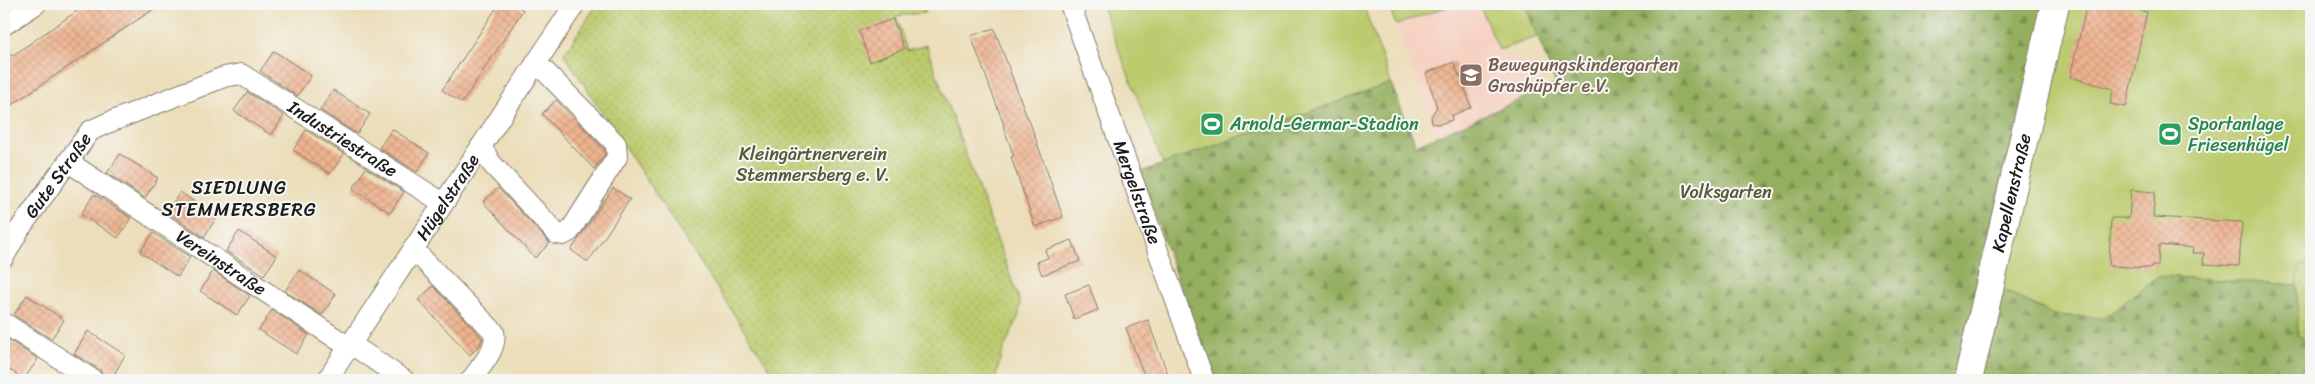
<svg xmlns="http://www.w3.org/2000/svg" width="2315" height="384" viewBox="0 0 2315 384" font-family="Sriracha,sans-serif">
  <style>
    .built { fill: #f6d2c3 }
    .green { fill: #bbcb6e; stroke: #6c7445 }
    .forest { fill: url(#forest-firs); stroke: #58663e }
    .garden { fill: url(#garden-dots); stroke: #6c7445 }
    .building { fill: url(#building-cross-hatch) }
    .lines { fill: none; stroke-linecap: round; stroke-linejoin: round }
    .street-casing { stroke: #847d6b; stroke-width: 22 }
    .secondary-casing { stroke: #847d6b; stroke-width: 30 }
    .street { stroke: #fff; stroke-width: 20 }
    .secondary { stroke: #fff; stroke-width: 28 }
    .labels { text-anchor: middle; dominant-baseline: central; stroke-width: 4; stroke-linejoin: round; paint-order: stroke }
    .education-label { font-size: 18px; fill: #785e54; stroke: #f6f6f2; text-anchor: start }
    .leisure-label { font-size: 18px; fill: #27864d; stroke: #f6f6f2; text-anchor: start }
    .street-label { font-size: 18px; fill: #1c1c1c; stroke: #f6f6f2 }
    .park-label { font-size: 18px; fill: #545939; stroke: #f6f6f2 }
    .neighbourhood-label { font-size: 19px; letter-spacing: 1px; fill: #1c1c1c; stroke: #f6f6f2 }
  </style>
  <defs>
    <pattern id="forest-firs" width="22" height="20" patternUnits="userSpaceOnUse" patternTransform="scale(1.25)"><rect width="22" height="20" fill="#94af61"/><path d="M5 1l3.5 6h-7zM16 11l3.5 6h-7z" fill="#788e4f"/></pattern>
    <pattern id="garden-dots" width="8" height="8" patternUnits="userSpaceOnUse" patternTransform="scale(1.25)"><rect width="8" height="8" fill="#bbcb6e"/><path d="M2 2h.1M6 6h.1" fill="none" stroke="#a0ae5f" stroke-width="1.8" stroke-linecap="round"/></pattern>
    <pattern id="building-cross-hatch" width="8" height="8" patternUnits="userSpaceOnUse" patternTransform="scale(1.25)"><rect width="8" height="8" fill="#efb490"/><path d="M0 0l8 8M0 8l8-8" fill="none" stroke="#cc9a7c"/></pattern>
  </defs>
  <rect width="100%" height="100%" fill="#f6f6f2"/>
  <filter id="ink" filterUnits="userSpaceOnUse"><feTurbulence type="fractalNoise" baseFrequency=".02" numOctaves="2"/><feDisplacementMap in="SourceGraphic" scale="10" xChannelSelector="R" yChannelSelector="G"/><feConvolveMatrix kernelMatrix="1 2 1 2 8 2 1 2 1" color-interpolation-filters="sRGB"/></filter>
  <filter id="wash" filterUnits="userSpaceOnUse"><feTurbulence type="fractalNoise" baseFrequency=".0096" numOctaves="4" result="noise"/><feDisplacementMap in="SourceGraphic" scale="20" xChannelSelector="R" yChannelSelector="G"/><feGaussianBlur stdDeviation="1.12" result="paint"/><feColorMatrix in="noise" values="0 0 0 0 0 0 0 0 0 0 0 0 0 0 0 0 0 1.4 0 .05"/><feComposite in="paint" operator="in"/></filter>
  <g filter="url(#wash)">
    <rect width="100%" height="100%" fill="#ecdeba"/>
    <g class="built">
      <polygon points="1454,4 1479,4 1499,54 1507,58 1518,53 1536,92 1436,137 1396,25"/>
      <polygon points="4,208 20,217 4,244"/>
    </g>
    <g class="green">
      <polygon points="1101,4 1363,4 1391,83 1163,164"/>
      <polygon points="1388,4 1454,4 1396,25"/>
      <polygon points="1479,4 1525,4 1537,37 1499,50"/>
      <polygon points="2058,4 2311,4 2311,266 2300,265 2297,285 2158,276 2104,319 2054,315 1996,286"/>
    </g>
    <polygon class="forest" points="1525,4 2049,4 1996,286 2054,315 2104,318 2158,276 2297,285 2298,335 2311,342 2311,380 1215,380 1183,297 1141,172 1391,83 1416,145 1556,84"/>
    <g class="garden">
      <polygon points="597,4 924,4 925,13 896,16 907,51 926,45 1020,302 1019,315 1002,353 995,380 777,380 564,54"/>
      <polygon points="2300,265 2311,266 2311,342 2298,335 2297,285"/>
    </g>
    <g id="blocks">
      <g class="building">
        <polygon points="87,4 161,4 4,110 4,43 12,56"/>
        <polygon points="499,4 514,4 523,10 462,103 442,90"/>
        <polygon points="2087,4 2114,4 2147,12 2126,107 2110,104 2113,89 2070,77"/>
        <polygon points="893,19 904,49 870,62 859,31"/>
        <polygon points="994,28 1027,117 1028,117 1063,217 1035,227 1011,157 1014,156 1003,126 1004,125 971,36"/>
        <polygon points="274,51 311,76 297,96 260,71"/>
        <polygon points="1454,62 1459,76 1461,76 1471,107 1451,116 1452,120 1439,124 1432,123 1431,116 1437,107 1426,73"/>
        <polygon points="333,90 370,114 357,134 320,110"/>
        <polygon points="247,92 284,116 271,135 234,111"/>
        <polygon points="556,100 605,150 605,154 594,169 542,114"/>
        <polygon points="392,129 429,153 417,172 379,148"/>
        <polygon points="306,130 344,154 330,174 293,150"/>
        <polygon points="120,154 158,178 145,198 107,173"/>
        <polygon points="366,168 404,192 390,213 353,189"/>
        <polygon points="498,188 550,243 535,258 483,202"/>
        <polygon points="613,188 630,199 588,262 571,250"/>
        <polygon points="2131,190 2155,192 2153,217 2242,222 2239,266 2203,264 2204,253 2192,253 2193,248 2159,245 2158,266 2152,266 2151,268 2109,266 2111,218 2129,218"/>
        <polygon points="180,192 217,217 204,237 167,212"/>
        <polygon points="94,194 131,218 118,238 81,214"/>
        <polygon points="239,231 277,256 264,275 226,251"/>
        <polygon points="153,233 190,257 178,277 140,252"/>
        <polygon points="1072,240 1080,261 1042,275 1037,262 1048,258 1045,250"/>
        <polygon points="299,270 336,294 322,315 285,291"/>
        <polygon points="213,271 250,296 237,315 200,291"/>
        <polygon points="1089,285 1098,310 1074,319 1065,294"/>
        <polygon points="433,286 482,338 480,345 470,355 418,300"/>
        <polygon points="27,295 64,320 51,339 14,315"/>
        <polygon points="272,310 309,335 296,354 259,330"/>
        <polygon points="1148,320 1151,329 1170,380 1146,380 1126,328"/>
        <polygon points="88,331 125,355 111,380 105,380 100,370 74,354"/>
        <polygon points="4,337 38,359 24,379 4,366"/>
      </g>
    </g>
  </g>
  <g filter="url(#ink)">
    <use href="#blocks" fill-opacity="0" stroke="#847d6b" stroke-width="1"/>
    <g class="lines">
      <g class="street-casing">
        <g id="street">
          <path id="s1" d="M 1070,4 L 1204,380"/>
          <polyline points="4,25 36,4"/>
          <polyline points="481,146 491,163 557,234 563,235 570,231 617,157 616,144 536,62"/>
          <path id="s2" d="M 70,163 L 349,347"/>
          <path d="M 413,249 L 494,332 C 498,349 480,367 471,380"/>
          <path id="s3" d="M 4,257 L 19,230 L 90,131 L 105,124 L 224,77 L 241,74 L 443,203"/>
          <polyline points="4,323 93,380"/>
          <polyline points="351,344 404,380"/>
          <path id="s4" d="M 327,380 L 575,4"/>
        </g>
      </g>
      <g class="secondary-casing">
        <g id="secondary">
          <path id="s5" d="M 1968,380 L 2055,4"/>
        </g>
      </g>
      <use href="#street" class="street"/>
      <use href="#secondary" class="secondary"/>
    </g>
  </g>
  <defs>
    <g id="school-square" transform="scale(1.25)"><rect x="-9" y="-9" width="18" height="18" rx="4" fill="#8d6e63" stroke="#f6f6f2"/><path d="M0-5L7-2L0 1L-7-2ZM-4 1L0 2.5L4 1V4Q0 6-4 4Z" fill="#fff"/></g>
    <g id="stadium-square" transform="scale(1.25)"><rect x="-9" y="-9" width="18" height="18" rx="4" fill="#2e9e5b" stroke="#f6f6f2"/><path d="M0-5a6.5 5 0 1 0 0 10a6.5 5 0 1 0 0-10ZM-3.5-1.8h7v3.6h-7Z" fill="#fff"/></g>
  </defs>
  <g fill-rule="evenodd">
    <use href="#school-square" x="1471" y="75"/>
    <use href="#stadium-square" x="1212" y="124"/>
    <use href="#stadium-square" x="2170" y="134"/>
  </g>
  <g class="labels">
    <g class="education-label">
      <text x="1488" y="65">Bewegungskindergarten<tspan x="1488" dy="21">Grashüpfer e.V.</tspan></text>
    </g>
    <g class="leisure-label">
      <text x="1230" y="124">Arnold-Germar-Stadion</text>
      <text x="2188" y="124">Sportanlage<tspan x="2188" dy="21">Friesenhügel</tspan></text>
    </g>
    <g class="street-label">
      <text stroke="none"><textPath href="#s3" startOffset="435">Industriestraße</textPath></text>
      <text stroke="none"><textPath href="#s3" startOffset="98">Gute Straße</textPath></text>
      <text stroke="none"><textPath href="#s1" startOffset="200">Mergelstraße</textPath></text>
      <text stroke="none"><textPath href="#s5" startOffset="192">Kapellenstraße</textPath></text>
      <text stroke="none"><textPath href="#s4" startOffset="219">Hügelstraße</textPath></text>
      <text stroke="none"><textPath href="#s2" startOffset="181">Vereinstraße</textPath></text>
    </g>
    <g class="park-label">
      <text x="813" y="154">Kleingärtnerverein<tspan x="813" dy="21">Stemmersberg e. V.</tspan></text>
      <text x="1726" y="192">Volksgarten</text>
    </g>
    <g class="neighbourhood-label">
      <text x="239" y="187">SIEDLUNG<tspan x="239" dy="22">STEMMERSBERG</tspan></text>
    </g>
  </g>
  <rect width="2315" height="384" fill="none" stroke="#f6f6f2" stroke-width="20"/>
</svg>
